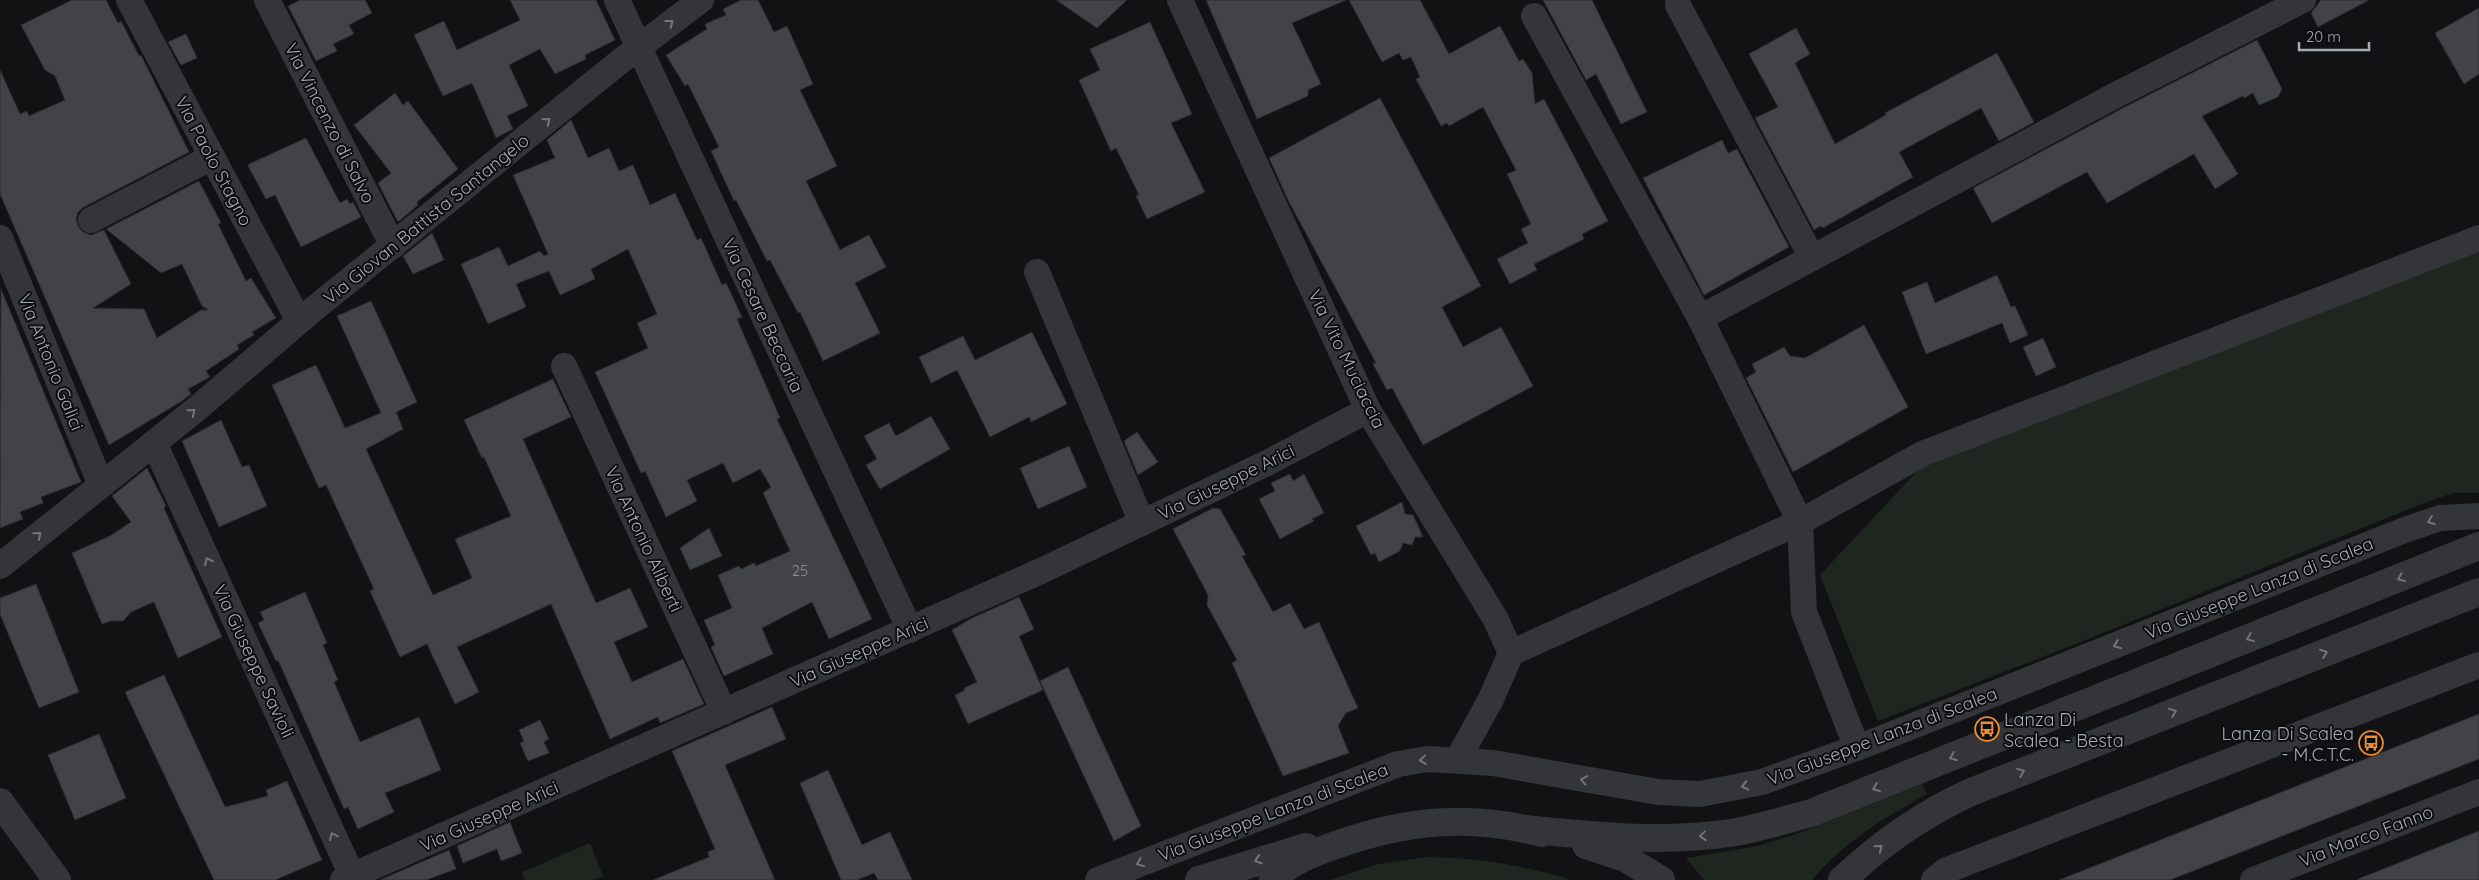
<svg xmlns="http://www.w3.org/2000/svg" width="2479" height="880" viewBox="0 0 2479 880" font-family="Quicksand,sans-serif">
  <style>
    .green { fill: #1f261f }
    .building { fill: #414347; stroke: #2c2d30 }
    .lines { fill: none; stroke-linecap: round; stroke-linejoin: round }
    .minor { stroke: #333539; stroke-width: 26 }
    .tertiary { stroke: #333539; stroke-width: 28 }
    .oneway { stroke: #71767d }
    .labels { text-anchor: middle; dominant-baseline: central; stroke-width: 4; stroke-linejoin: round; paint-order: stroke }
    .number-label { font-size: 15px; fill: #8b9299 }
    .street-label { font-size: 18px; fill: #a4acb4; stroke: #0d0d0f }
    .poi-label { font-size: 18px; fill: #a4acb4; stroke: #0d0d0f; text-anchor: start }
  </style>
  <rect width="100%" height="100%" fill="#121214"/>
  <g class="green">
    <polygon points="2479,249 2479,493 2453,493 2424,503 2078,643 1878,721 1820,575 1919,469"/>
    <path d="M 1922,784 L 1927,794 C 1884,818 1844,842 1812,880 L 1704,880 L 1686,858 L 1758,846 L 1799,833 Z"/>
    <polygon points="590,843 603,876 592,880 525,880 522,872"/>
    <path d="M 1427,857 C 1479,858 1522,865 1572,880 L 1330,880 L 1378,864 Z"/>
  </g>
  <g class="building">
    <polygon points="72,0 106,0 118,23 121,21 139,56 141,55 189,152 84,207 78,212 76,219 78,226 83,232 91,235 104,230 131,284 93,308 144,309 157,338 201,310 208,310 202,306 182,264 161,273 106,229 199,181 221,223 218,224 246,281 251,278 276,318 252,332 254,335 237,345 239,349 206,371 210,377 188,389 191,394 182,401 109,445 0,194 0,70 20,114 27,111 29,116 65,100 55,76 45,70 21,25"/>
    <polygon points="300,0 365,0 372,13 349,25 354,34 333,44 337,51 316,61 288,6"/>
    <polygon points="510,0 596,0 615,40 585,55 586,59 555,74 540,49 509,65 528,106 507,116 513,129 496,138 472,83 443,96 414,35 444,21 457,50 520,20"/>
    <polygon points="741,0 758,0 774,32 787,26 813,84 800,90 837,166 806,181 840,250 869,235 886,267 855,283 880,333 823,361 800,312 798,313 770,260 767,261 736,200 734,201 711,151 719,147 688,84 685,86 666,55 707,29 705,24 726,15 723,9"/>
    <polygon points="1056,0 1127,0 1097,28"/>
    <polygon points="1206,0 1346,0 1292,23 1321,84 1308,90 1308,96 1257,119"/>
    <polygon points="1349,0 1420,0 1449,54 1500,26 1519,61 1523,59 1532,73 1535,104 1544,99 1608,221 1582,234 1584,239 1534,264 1537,270 1510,284 1497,259 1528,243 1521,229 1531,224 1507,174 1516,170 1483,107 1449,126 1447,123 1441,126 1416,79 1420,77 1411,57 1403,60 1399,53 1382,62"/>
    <polygon points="1543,0 1592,0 1647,112 1621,124 1596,74 1586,80"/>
    <polygon points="2321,0 2369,0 2318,27 2311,13"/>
    <polygon points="2479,8 2479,74 2464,84 2435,33"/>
    <polygon points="1150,22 1192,114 1171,123 1205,192 1147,219 1136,196 1139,195 1116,148 1111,151 1079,80 1100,70 1090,49"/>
    <polygon points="1796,28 1810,54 1795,63 1835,144 1886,115 1885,113 1997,53 2034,122 1999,141 1981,108 1899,152 1913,177 1823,228 1821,226 1814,230 1755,118 1778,107 1749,54"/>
    <polygon points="186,34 197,58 181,65 168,42"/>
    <polygon points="2257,40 2282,89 2278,97 2259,105 2253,93 2244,98 2243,96 2202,116 2238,174 2215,189 2194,154 2107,203 2087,172 1992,223 1973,188 2123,108"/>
    <polygon points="395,93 403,105 408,101 458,169 417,202 418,205 398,222 378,183 391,173 354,125"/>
    <polygon points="1380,98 1481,286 1442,307 1463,347 1501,327 1533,386 1423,445 1392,388 1387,390 1373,364 1376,363 1289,202 1269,158"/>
    <polygon points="571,120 588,158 609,148 619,171 633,165 650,205 675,193 697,240 701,238 722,285 726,283 742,317 737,319 780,418 777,419 872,619 829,639 812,602 762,628 773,654 724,676 711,647 715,645 704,620 732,608 718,575 739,566 741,569 754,563 756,566 790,551 763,493 771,487 760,469 733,483 723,463 687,480 697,501 666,517 645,471 641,473 595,372 648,348 637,323 657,314 628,249 591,269 595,279 560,295 549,271 516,284 526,307 488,324 461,264 499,247 508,266 540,251 544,256 548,254 513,175 555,158 547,140"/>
    <polygon points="306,138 340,203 347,199 350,204 353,202 361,217 301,247 275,195 266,199 248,166 249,164"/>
    <polygon points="1722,140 1728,153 1737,149 1789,247 1704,295 1643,178"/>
    <polygon points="432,233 444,260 413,274 403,256"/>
    <polygon points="1997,275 2011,307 2015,306 2028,335 2010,343 2002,323 1926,354 1902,292 1927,282 1935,303"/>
    <polygon points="1,289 81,482 41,497 43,503 20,512 23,519 0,528"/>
    <polygon points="371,301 417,402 396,412 403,429 366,449 433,595 472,578 455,539 511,516 484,457 482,458 464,420 553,379 571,417 523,439 596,603 630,588 648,627 614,642 632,682 683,659 704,704 660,723 658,717 610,739 551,604 457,647 479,692 455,704 427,644 400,657 370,591 374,589 326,485 319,488 272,385 316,365 345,428 381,413 337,316"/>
    <polygon points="1864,325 1908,407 1793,472 1746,378 1756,372 1752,364 1784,347 1790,356 1805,358"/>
    <polygon points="1032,332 1067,404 1031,422 1029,417 990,437 957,370 931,383 919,357 963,336 975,360"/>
    <polygon points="2043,338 2056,367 2036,376 2023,347"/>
    <polygon points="931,416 950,449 880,489 866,465 877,459 864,436 889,423 896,436"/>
    <polygon points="221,420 242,467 249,465 267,506 219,527 182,441"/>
    <polygon points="1137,432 1158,462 1138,475 1124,441"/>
    <polygon points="1069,446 1087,487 1038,509 1020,468"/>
    <polygon points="147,468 166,506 164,508 222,637 178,658 154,602 131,612 123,621 111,621 102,624 72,553 110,536 131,522 112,496"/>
    <polygon points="1290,474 1293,481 1304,474 1324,513 1312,519 1314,521 1280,539 1259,499 1275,491 1271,483"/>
    <polygon points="1402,502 1405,514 1413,515 1423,537 1415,537 1412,545 1403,543 1400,551 1379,562 1375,553 1371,555 1356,526"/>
    <polygon points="1213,508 1220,509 1246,555 1242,556 1273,612 1290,603 1304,629 1319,622 1358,708 1346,713 1338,726 1349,753 1283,776 1232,663 1237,660 1207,605 1208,595 1173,529"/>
    <polygon points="709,528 722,556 690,570 680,548"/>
    <polygon points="36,584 79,692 39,708 0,614 0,598"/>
    <polygon points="305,592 327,643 323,645 338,680 334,682 360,742 419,717 441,770 385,793 394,812 358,829 348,807 344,809 278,660 276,661 258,623 264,620 260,612"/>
    <polygon points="1019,597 1034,629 1019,636 1043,690 968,724 955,695 965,690 964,688 977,682 952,630 970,619"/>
    <polygon points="1068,667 1141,826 1114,841 1040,681"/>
    <polygon points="164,675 225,807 268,796 266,790 287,781 322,860 275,880 214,880 125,692"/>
    <polygon points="772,707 786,739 725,765 775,880 653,880 709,857 708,852 715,849 672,751"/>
    <polygon points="2479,714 2479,759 2170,880 2059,880"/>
    <polygon points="540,720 549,739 544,742 549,753 528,761 520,743 524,741 519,730"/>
    <polygon points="99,734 126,798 75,820 48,755"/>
    <polygon points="828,770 862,845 890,832 912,880 878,880 874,873 857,880 841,880 800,783"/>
    <polygon points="510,822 522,853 501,861 497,849 463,863 457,846"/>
    <polygon points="2479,831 2479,880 2358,880 2358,879"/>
    <polygon points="449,850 456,869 426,880 380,880"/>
  </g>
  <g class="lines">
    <g class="minor">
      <polyline points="129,0 299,321"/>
      <polyline points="267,0 393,246"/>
      <polyline points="617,0 910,630"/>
      <polyline points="1180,0 1368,410 1495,618 1511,653 1491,699 1458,759"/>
      <polyline points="1678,5 1812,258"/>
      <polyline points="1534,16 1700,318 1800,522 1804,612 1857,748"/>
      <polyline points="91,220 212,157"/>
      <polyline points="0,238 101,485"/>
      <polyline points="1037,272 1142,523"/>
      <polyline points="1700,318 2116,95 2303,0"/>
      <polyline points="564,366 724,712"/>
      <polyline points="154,443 354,880"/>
      <polyline points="0,566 194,411 310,312 622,60 701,0"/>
      <polyline points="1511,653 1800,522 1922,454 2479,238"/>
      <polyline points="343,880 1041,571 1267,463 1368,410"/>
      <polyline points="1098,880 1398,764 1428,759 1493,763 1658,792 1700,794 1762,782 1875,741 2402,531 2440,518 2479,516"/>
      <polyline points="1934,880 1945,871 2479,665"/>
      <polyline points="2253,880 2479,792"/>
    </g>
    <g class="tertiary">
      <polyline points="0,802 57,880"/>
      <path d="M 1525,829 C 1593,836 1661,843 1730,833 C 1757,829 1784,820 1811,813 L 2479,546"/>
      <polyline points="1586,845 1625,858 1661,880"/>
      <polyline points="1199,880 1306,847"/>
      <path d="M 1273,880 C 1288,862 1313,853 1336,845 C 1406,820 1469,814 1542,833"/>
      <path d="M 1842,880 C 1880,844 1923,814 1971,792 L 2479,592"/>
    </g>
  </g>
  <defs><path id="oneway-chevron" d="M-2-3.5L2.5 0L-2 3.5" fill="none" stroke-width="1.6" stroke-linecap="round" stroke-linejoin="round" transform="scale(1.25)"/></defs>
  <g class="oneway">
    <use href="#oneway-chevron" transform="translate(670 23) rotate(-37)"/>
    <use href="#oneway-chevron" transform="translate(547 121) rotate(-39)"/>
    <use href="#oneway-chevron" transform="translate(192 412) rotate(-39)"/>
    <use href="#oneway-chevron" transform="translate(2431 521) rotate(160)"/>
    <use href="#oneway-chevron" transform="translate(38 535) rotate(-39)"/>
    <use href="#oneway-chevron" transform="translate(208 561) rotate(-115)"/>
    <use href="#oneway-chevron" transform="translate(2401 578) rotate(158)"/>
    <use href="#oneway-chevron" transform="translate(2250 638) rotate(158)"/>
    <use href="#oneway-chevron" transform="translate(2117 645) rotate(158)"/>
    <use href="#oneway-chevron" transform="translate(2324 653) rotate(-21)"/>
    <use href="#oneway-chevron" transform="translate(2173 712) rotate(-22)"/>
    <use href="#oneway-chevron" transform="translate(1953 757) rotate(158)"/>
    <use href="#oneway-chevron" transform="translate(1423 760) rotate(174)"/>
    <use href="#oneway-chevron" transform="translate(2021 772) rotate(-22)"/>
    <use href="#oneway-chevron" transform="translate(1584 780) rotate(-169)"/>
    <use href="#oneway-chevron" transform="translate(1745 786) rotate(167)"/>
    <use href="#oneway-chevron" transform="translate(1876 788) rotate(158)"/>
    <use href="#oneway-chevron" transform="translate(333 836) rotate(-115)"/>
    <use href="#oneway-chevron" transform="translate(1703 836) rotate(174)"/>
    <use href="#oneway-chevron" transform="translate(1879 848) rotate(-39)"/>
    <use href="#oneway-chevron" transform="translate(1258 860) rotate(163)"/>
    <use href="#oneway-chevron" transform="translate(1140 863) rotate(158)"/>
  </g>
  <defs>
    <g id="bus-ring" transform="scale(1.25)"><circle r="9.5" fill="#0d0d0f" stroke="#eb8e33" stroke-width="1.5"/><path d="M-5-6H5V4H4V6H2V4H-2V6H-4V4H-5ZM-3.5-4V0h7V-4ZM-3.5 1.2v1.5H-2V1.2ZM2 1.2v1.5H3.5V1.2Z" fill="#eb8e33"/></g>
  </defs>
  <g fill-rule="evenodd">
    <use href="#bus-ring" x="1987" y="729"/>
    <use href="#bus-ring" x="2371" y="743"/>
  </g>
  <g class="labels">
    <g class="number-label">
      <text x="800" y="570">25</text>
    </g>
    <g class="street-label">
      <text transform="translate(330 123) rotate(63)">Via Vincenzo di Salvo</text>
      <text transform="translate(214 161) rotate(62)">Via Paolo Stagno</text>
      <text transform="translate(426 219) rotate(-39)">Via Giovan Battista Santangelo</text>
      <text transform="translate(763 315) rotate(65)">Via Cesare Beccaria</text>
      <text transform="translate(1347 359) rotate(64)">Via Vito Muciaccia</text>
      <text transform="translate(51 362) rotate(68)">Via Antonio Galici</text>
      <text transform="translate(1226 482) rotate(-26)">Via Giuseppe Arici</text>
      <text transform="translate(644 539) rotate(65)">Via Antonio Aliberti</text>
      <text transform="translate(2259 588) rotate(-22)">Via Giuseppe Lanza di Scalea</text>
      <text transform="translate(859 652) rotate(-24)">Via Giuseppe Arici</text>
      <text transform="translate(254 661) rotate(65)">Via Giuseppe Savioli</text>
      <text transform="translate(1882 736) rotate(-21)">Via Giuseppe Lanza di Scalea</text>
      <text transform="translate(1273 812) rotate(-21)">Via Giuseppe Lanza di Scalea</text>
      <text transform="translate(489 816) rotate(-24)">Via Giuseppe Arici</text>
      <text transform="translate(2366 836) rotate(-21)">Via Marco Fanno</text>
    </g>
    <g class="poi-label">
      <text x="2004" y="719">Lanza Di<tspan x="2004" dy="21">Scalea - Besta</tspan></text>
      <text x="2354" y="733" text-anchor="end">Lanza Di Scalea<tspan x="2354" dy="21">- M.C.T.C.</tspan></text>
    </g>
  </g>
  <path d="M2299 42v8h70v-8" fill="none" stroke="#a4acb4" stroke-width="2.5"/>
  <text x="2306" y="42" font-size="15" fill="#a4acb4" stroke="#0d0d0f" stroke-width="4" paint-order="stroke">20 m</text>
</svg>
